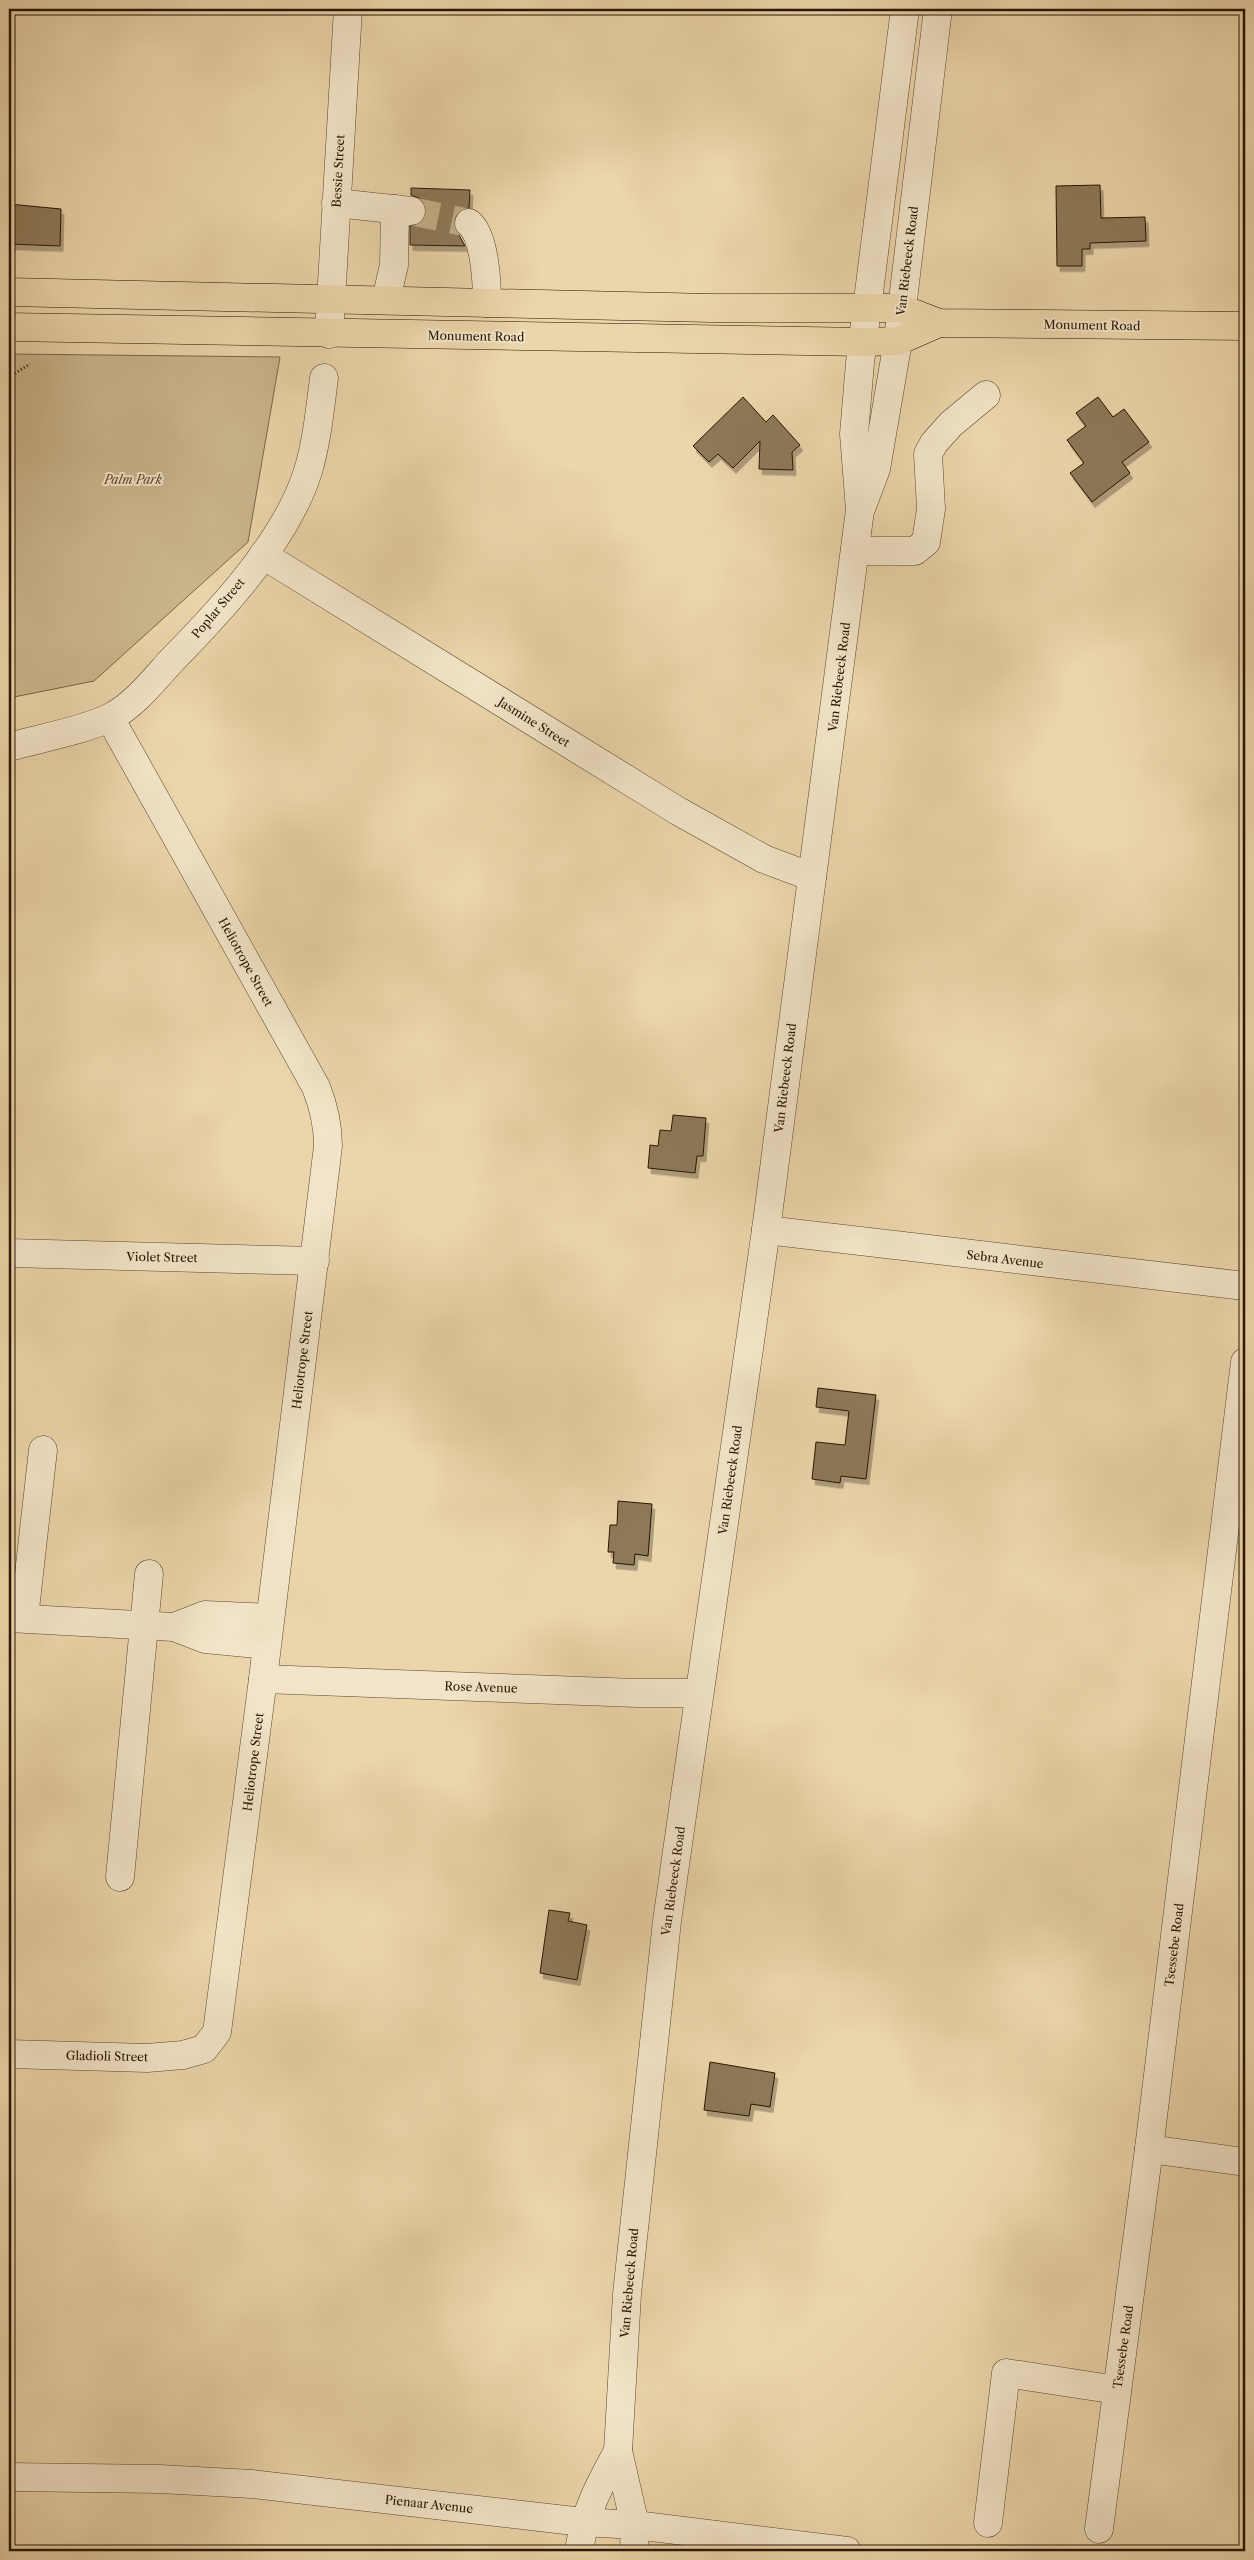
<svg xmlns="http://www.w3.org/2000/svg" width="1254" height="2560" viewBox="0 0 1254 2560" font-family="'Libre Caslon Text',serif">
  <style>
    .green { fill: #cab58d; stroke: #796648 }
    .building { fill: #8d7959; stroke: #281602; filter: url(#shadow) }
    .lines { fill: none; stroke-linecap: round; stroke-linejoin: round }
    .minor-tunnel { stroke: #c4af88; stroke-width: 28; stroke-dasharray: 28 14; stroke-linecap: butt }
    .minor-casing { stroke: #59462c; stroke-width: 29 }
    .major-casing { stroke: #281602; stroke-width: 29 }
    .path { stroke: #281602; stroke-width: 3; stroke-dasharray: 1 2.5; stroke-linecap: butt }
    .minor { stroke: #f2e4c8; stroke-width: 28 }
    .major { stroke: #ebd5aa; stroke-width: 28 }
    .labels { text-anchor: middle; dominant-baseline: central; stroke-width: 4; stroke-linejoin: round; paint-order: stroke }
    .street-label { font-size: 12px; fill: #281602; stroke: #f2e4c8 }
    .park-label { font-size: 12px; font-style: italic; fill: #59462c; stroke: #f2e4c8 }
  </style>
  <defs>
    <filter id="shadow"><feDropShadow dx="3" dy="5.5" stdDeviation="0" flood-color="#0004"/></filter>
  </defs>
  <rect width="100%" height="100%" fill="#ebd5aa"/>
  <filter id="stains"><feTurbulence type="fractalNoise" baseFrequency=".004" numOctaves="4"/><feColorMatrix values="0 0 0 0 .2 0 0 0 0 .09 0 0 0 0 .02 0 0 0 .5 -.17"/></filter>
  <radialGradient id="worn" r=".72"><stop offset=".6" stop-color="#630" stop-opacity="0"/><stop offset="1" stop-color="#630" stop-opacity=".3"/></radialGradient>
  <polygon class="green" points="9,354 280,357 248,542 94,681 9,698"/>
  <g class="building">
    <polygon points="1100,185 1101,218 1145,217 1146,241 1090,243 1090,249 1082,249 1082,266 1057,266 1056,186"/>
    <polygon points="411,188 470,190 469,208 459,211 454,218 454,226 465,246 410,245 410,226 423,221 427,212 425,205 421,199 411,195"/>
    <polygon points="9,204 61,209 60,246 9,244"/>
    <polygon points="743,397 766,422 773,415 800,445 792,452 793,470 759,469 760,441 733,468 718,454 709,462 693,446"/>
    <polygon points="1098,397 1113,417 1124,409 1149,442 1122,462 1130,473 1092,502 1070,473 1084,463 1067,440 1086,426 1076,413"/>
    <polygon points="673,1115 706,1118 703,1156 697,1156 695,1173 648,1168 650,1145 658,1146 660,1130 671,1131"/>
    <polygon points="818,1388 876,1395 866,1479 841,1476 840,1483 812,1479 816,1442 845,1445 849,1411 816,1407"/>
    <polygon points="618,1501 652,1504 648,1556 635,1554 634,1565 613,1563 614,1552 608,1552 610,1525 617,1525"/>
    <polygon points="549,1910 570,1913 568,1921 587,1925 577,1980 540,1973"/>
    <polygon points="710,2062 775,2073 770,2107 751,2104 749,2116 704,2110"/>
  </g>
  <g class="lines">
    <polyline class="minor-tunnel" points="411,211 469,223"/>
    <g class="minor-casing">
      <g id="minor">
        <polyline points="336,203 411,211"/>
        <path d="M 469,223 C 485,236 487,283 487,303"/>
        <polyline points="386,300 394,265 395,209"/>
        <polyline points="329,334 348,9"/>
        <polyline points="862,506 876,469 898,341 938,9"/>
        <polyline points="855,551 915,551 926,542 931,509 928,454 934,443 951,424 986,395"/>
        <polyline points="263,555 678,811 764,859 812,877"/>
        <path d="M 9,747 C 37,739 86,730 111,717 C 136,704 155,678 174,658 C 223,608 287,539 308,471 C 317,441 320,409 324,378"/>
        <polyline points="766,1230 1245,1286"/>
        <polyline points="9,1253 315,1261"/>
        <polyline points="9,1618 174,1627 205,1639 266,1645"/>
        <polyline points="24,1618 43,1450"/>
        <polyline points="174,1627 205,1615 270,1618"/>
        <polyline points="263,1679 637,1693 699,1693"/>
        <polyline points="120,1877 149,1574"/>
        <path d="M 9,2054 L 147,2058 L 183,2055 L 204,2049 L 217,2032 L 263,1679 L 328,1146 C 328,1124 324,1107 316,1087 L 110,718"/>
        <polyline points="1149,2149 1245,2162"/>
        <polyline points="9,2477 160,2479 252,2484 583,2522 635,2525 847,2551"/>
        <polyline points="988,2523 1006,2373 1117,2390"/>
        <polyline points="1099,2529 1149,2149 1245,1362"/>
        <path d="M 579,2551 C 585,2511 599,2486 618,2451"/>
        <polyline points="634,2551 635,2525 618,2451 627,2294 667,1921 766,1230 860,510 854,434 860,363 905,9"/>
      </g>
    </g>
    <g class="major-casing">
      <g id="major">
        <polyline points="9,292 711,308 900,308 939,323 1245,326"/>
        <polyline points="9,327 864,342 898,341 939,323"/>
      </g>
    </g>
    <polyline class="path" points="9,377 30,364"/>
    <use href="#minor" class="minor"/>
    <use href="#major" class="major"/>
  </g>
  <g class="labels">
    <g class="street-label">
      <text transform="translate(338 171) rotate(-87)">Bessie Street</text>
      <text transform="translate(907 261) rotate(-83)">Van Riebeeck Road</text>
      <text transform="translate(1092 325) rotate(1)">Monument Road</text>
      <text transform="translate(476 336) rotate(1)">Monument Road</text>
      <text transform="translate(218 608) rotate(-50)">Poplar Street</text>
      <text transform="translate(839 677) rotate(-83)">Van Riebeeck Road</text>
      <text transform="translate(534 722) rotate(32)">Jasmine Street</text>
      <text transform="translate(246 962) rotate(61)">Heliotrope Street</text>
      <text transform="translate(785 1078) rotate(-83)">Van Riebeeck Road</text>
      <text transform="translate(162 1257) rotate(1)">Violet Street</text>
      <text transform="translate(1005 1259) rotate(7)">Sebra Avenue</text>
      <text transform="translate(302 1360) rotate(-83)">Heliotrope Street</text>
      <text transform="translate(730 1480) rotate(-82)">Van Riebeeck Road</text>
      <text transform="translate(481 1687) rotate(2)">Rose Avenue</text>
      <text transform="translate(253 1762) rotate(-83)">Heliotrope Street</text>
      <text transform="translate(673 1881) rotate(-82)">Van Riebeeck Road</text>
      <text transform="translate(1174 1945) rotate(-83)">Tsessebe Road</text>
      <text transform="translate(107 2056) rotate(1)">Gladioli Street</text>
      <text transform="translate(629 2283) rotate(-85)">Van Riebeeck Road</text>
      <text transform="translate(1123 2347) rotate(-82)">Tsessebe Road</text>
      <text transform="translate(429 2504) rotate(6)">Pienaar Avenue</text>
    </g>
    <g class="park-label">
      <text x="133" y="479">Palm Park</text>
    </g>
  </g>
  <rect width="1254" height="2560" fill="none" stroke="#ebd5aa" stroke-width="30"/>
  <rect x="10" y="10" width="1234" height="2540" fill="none" stroke="#281602" stroke-width="2.5"/>
  <rect x="15" y="15" width="1224" height="2530" fill="none" stroke="#281602"/>
  <rect width="100%" height="100%" filter="url(#stains)"/>
  <rect width="100%" height="100%" fill="url(#worn)"/>
</svg>
